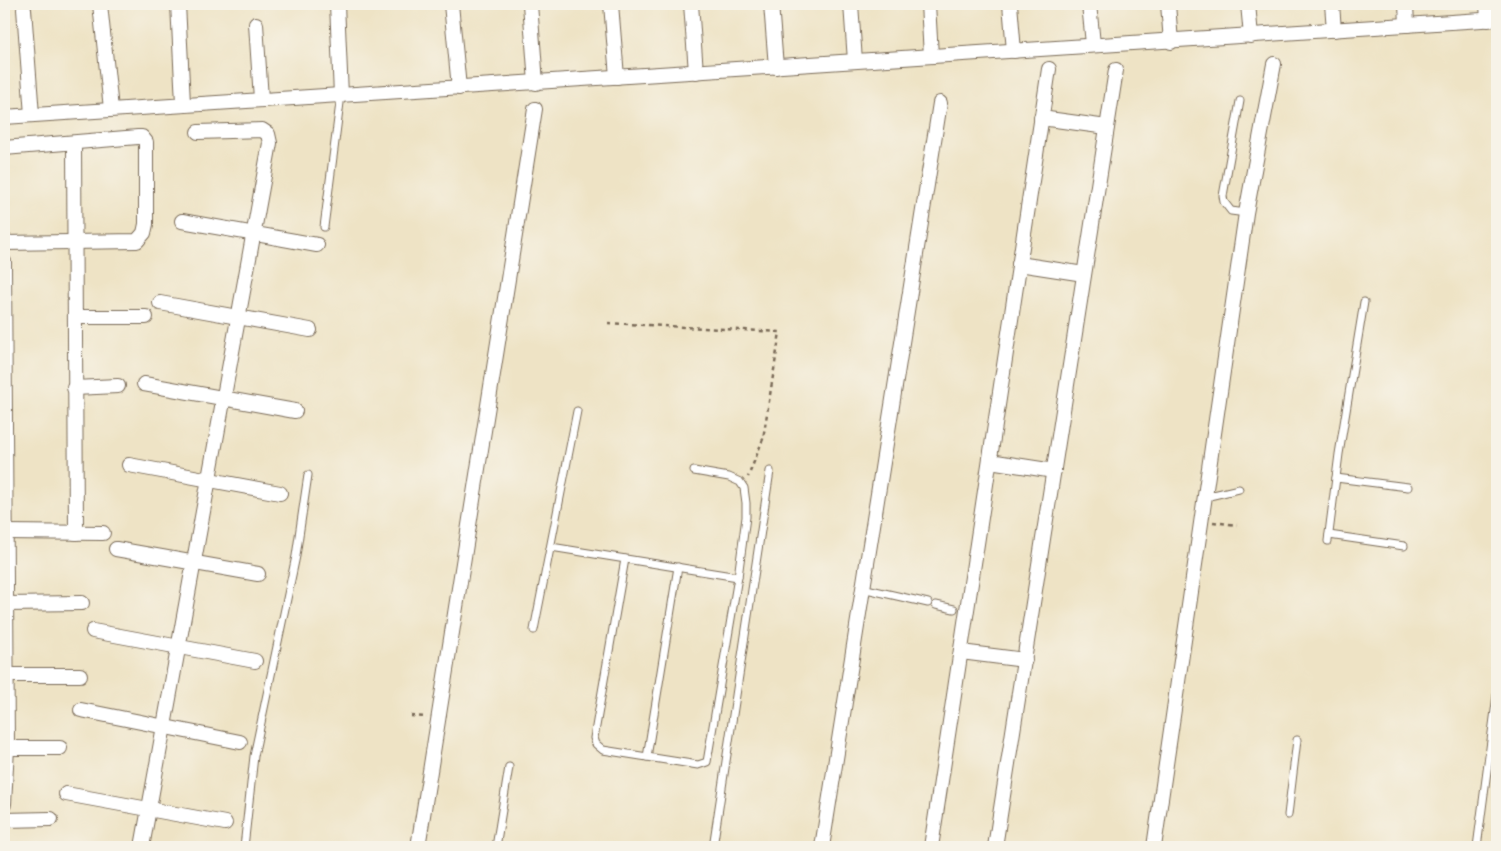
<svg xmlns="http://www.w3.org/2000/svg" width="1501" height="851" viewBox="0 0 1501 851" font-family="'Playpen Sans',sans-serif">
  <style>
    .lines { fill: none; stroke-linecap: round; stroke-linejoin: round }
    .lane-casing { stroke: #7a6b58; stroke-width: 9 }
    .street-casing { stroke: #7a6b58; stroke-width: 16 }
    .path { stroke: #7a6b58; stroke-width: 2.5; stroke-dasharray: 4 4; stroke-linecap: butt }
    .lane { stroke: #fff; stroke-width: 7 }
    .street { stroke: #fff; stroke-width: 14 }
  </style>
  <rect width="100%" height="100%" fill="#f7f3e8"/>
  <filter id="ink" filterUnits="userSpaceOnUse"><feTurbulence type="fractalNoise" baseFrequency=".02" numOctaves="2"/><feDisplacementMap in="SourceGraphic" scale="10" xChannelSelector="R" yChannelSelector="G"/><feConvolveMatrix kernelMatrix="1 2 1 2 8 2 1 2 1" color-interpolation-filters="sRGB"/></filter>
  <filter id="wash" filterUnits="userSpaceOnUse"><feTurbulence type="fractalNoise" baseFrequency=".0096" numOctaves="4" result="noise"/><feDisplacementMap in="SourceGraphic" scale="20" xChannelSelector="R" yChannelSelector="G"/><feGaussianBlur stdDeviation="1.12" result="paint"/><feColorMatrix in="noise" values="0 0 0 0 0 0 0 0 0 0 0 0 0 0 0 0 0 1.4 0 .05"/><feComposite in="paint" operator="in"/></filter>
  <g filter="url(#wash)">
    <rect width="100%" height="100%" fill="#eee3c5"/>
  </g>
  <g filter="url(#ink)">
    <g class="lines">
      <g class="lane-casing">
        <g id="lane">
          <polyline points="1240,101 1223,196 1224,202 1231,211 1246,213"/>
          <polyline points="324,227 341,95"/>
          <polyline points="1336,478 1408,487"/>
          <polyline points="1205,497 1239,489"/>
          <polyline points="1329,535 1404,546"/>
          <polyline points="1328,541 1339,454 1364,302"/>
          <polyline points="551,547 738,577"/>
          <polyline points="625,559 594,738 596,744 603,750 698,765 707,762 738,577 746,517 746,503 744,488 740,482 729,477 694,471"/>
          <polyline points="862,588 928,603"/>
          <polyline points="936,605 954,609"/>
          <polyline points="534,630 577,411"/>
          <polyline points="647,757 678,567"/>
          <polyline points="1288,815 1297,740"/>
          <polyline points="244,847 254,756 296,556 308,475"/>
          <polyline points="496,847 509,767"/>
          <polyline points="713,847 770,471"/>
          <polyline points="1477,847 1497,695"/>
        </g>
      </g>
      <g class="street-casing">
        <g id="street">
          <polyline points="100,4 111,109"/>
          <polyline points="178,4 183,103"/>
          <polyline points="337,4 341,95"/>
          <polyline points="451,4 459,88"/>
          <polyline points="530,4 536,83"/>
          <polyline points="611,4 617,77"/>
          <polyline points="691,4 696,72"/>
          <polyline points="771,4 776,67"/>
          <polyline points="851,4 855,61"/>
          <polyline points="928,4 931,56"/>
          <polyline points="1010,4 1014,51"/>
          <polyline points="1089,4 1093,44"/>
          <polyline points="1168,4 1171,42"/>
          <polyline points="1248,4 1251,36"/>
          <polyline points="1332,4 1334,30"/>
          <polyline points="1406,4 1407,25"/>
          <polyline points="1487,4 1488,20"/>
          <polyline points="24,9 32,115"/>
          <polyline points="256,24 261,99"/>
          <polyline points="4,117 1497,19"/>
          <polyline points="1041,118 1107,127"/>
          <polyline points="74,143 76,533"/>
          <polyline points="4,148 138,137 142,137 146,142 146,224 144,233 137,241 4,243"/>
          <polyline points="182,221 317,245"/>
          <polyline points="4,262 7,748 4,804"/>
          <polyline points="1019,264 1084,274"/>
          <polyline points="160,303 310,330"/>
          <polyline points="75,317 146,317"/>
          <polyline points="144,384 295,411"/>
          <polyline points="74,388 118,386"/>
          <polyline points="990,461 1054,471"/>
          <polyline points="129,465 280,493"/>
          <polyline points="4,532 103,533"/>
          <polyline points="116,549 258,574"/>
          <polyline points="5,604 82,603"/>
          <polyline points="93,631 255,661"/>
          <polyline points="961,652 1025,660"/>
          <polyline points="7,675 80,675"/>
          <polyline points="81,710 240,742"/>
          <polyline points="7,748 60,748"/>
          <polyline points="66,794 225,823"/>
          <polyline points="4,820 51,819"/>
          <polyline points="142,847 270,143 268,134 262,130 198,132"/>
          <polyline points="418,847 535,109"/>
          <polyline points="822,847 940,103"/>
          <polyline points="931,847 1049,69"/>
          <polyline points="995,847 1116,70"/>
          <polyline points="1154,847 1246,213 1274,64"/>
        </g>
      </g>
      <g class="path">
        <polyline points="608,323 780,332 763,439 748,477"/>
        <polyline points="1213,522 1237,525"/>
        <polyline points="411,716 427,717"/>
      </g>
      <use href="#lane" class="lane"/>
      <use href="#street" class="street"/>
    </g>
  </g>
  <rect width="1501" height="851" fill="none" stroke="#f7f3e8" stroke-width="20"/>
</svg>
